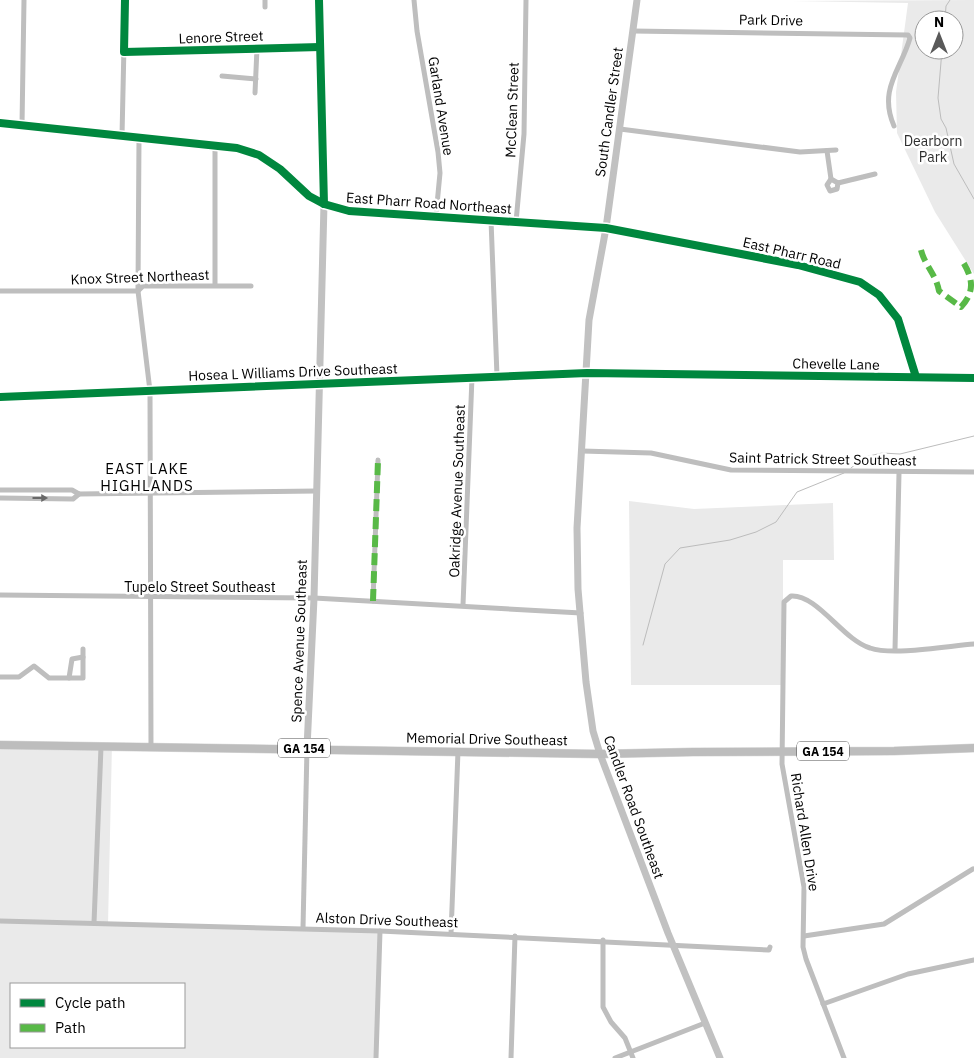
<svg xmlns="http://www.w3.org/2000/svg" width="974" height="1058" viewBox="0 0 974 1058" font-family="'IBM Plex Sans',sans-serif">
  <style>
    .green { fill: #eaeaea; fill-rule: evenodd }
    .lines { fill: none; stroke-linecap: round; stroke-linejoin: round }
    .stream { stroke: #bcbcbc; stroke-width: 1 }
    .primary-casing { stroke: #dbdbdb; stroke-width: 9 }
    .street { stroke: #bebebe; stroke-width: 5 }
    .secondary { stroke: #c1c1c1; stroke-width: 7 }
    .primary { stroke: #bdbdbd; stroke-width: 8 }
    .quiet { stroke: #58b947; stroke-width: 6; stroke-dasharray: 12 6; stroke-linecap: butt }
    .cycleway-casing { stroke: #fff; stroke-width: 11 }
    .cycleway { stroke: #00873e; stroke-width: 8 }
    .oneway { fill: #686868 }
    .labels { text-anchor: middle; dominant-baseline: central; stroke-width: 5; stroke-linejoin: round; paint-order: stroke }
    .shield { fill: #fff; stroke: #4c4c4c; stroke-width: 1 }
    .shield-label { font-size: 12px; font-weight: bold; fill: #000 }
    .street-label { font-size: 14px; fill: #000; stroke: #fff }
    .park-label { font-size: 14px; fill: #2f2f2f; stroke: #fff }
    .neighbourhood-label { font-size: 15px; letter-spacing: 1px; fill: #000; stroke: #fff }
  </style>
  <rect width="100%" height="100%" fill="#fff"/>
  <g class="green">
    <path d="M 974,0 L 974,274 L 935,212 L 897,133 L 896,92 L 908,3 L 792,1 ZM 924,20 L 954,20 L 954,50 L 924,50 Z"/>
    <polygon points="629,501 694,509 833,503 834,560 783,560 783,685 631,685"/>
    <path d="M 0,743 L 112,744 L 108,925 L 381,932 L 377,1058 L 0,1058 ZM 11,984 L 184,984 L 184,1047 L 11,1047 Z"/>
  </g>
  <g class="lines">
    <g class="stream">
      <polyline points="945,20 946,6 950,0"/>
      <polyline points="942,50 938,98 941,119 946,128 954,164 974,199"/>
      <polyline points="851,468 865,457 882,453 900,454 974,436"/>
      <polyline points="643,645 665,564 680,548 730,540 756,532 776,522 797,492 844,473"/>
    </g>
    <g class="primary-casing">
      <polyline id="primary" points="0,745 600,754 693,752 894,751 974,748"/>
    </g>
    <g class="street">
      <polyline points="265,0 265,7"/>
      <polyline points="414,0 417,31 438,152 440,173 436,215"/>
      <path d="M 633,31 L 908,35 L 910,38 C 901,70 878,89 894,126"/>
      <polyline points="124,52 320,47"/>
      <polyline points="222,76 256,79"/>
      <polyline points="255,93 257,48"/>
      <polyline points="0,123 237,148 259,155 280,169 309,196 324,204 349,211 606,228 798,265 860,282 879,295 898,319 916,377"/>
      <polyline points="22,125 24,0"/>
      <polyline points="620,129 800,152 836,150"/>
      <polyline points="122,136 125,0"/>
      <polyline points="139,138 138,291 150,391 151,747"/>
      <polyline points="827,151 831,179 838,183 875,174"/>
      <polyline points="831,179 827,185 830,191 837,189 838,183"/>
      <polyline points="491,220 497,376"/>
      <polyline points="516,222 524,134 526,0"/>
      <polyline points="215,285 215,146"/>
      <polyline points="0,291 138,291 143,286 251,286"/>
      <polyline points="587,373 974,378"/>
      <polyline points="582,451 651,453 731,470 974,472"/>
      <polyline points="0,490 72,490 79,494 317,491"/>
      <polyline points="0,498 73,499 79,494"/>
      <polyline points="0,595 314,598 581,613"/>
      <polyline points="373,601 378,460"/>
      <polyline points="463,605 472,377"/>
      <polyline points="895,650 899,473"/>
      <polyline points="0,677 19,677 34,666 49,678 83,678 83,649"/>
      <polyline points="69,678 72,659 83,657"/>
      <polyline points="0,921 380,931 769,950 770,947"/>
      <polyline points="94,923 101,747"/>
      <polyline points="303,928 307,748"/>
      <polyline points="451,934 458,751"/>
      <polyline points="804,936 884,924 973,869"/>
      <polyline points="603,940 603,1007 611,1022 625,1038 633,1058"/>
      <polyline points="823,1004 908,974 974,960"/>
      <polyline points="376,1058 380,931"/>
      <polyline points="511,1058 515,936"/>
      <polyline points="615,1058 705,1023"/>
      <path d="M 844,1058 L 806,959 L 803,947 L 804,887 L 782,764 L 784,602 L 791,596 C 817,594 843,640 870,648 C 893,656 948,646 974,644"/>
    </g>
    <g class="secondary">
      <polyline points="637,0 606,228 589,320 577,528 578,589 586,682 593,731 600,754 668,933 720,1058"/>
      <polyline points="0,397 587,373"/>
      <polyline points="307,748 314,598 324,204 319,0"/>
    </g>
    <use href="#primary" class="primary"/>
    <g class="quiet">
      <path d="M 921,250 C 925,266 936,274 939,291 L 961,307 C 974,293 974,280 963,262"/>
      <polyline points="373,601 378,460"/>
    </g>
    <g class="cycleway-casing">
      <g id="cycleway">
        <polyline points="125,0 124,52 320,47"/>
        <polyline points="319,0 324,204"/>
        <polyline points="0,123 237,148 259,155 280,169 309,196 324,204 349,211 606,228 798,265 860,282 879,295 898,319 916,377"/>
        <polyline points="0,397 587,373 974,378"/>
      </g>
    </g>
    <use href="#cycleway" class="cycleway"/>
  </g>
  <defs><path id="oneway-solid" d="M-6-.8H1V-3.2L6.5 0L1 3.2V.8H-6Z" transform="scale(1.25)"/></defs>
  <use class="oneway" href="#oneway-solid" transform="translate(40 498)"/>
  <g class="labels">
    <g class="shield">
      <rect x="278" y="738.5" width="52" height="19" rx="4"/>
      <rect x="797" y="741.5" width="52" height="19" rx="4"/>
    </g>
    <g class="shield-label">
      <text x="304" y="748">GA 154</text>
      <text x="823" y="751">GA 154</text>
    </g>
    <g class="street-label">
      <text transform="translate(771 20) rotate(1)">Park Drive</text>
      <text transform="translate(221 37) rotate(-2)">Lenore Street</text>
      <text transform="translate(441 106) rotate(81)">Garland Avenue</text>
      <text transform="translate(512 110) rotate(-88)">McClean Street</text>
      <text transform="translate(609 112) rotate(-82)">South Candler Street</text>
      <text transform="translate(429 203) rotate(4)">East Pharr Road Northeast</text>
      <text transform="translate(792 253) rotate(13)">East Pharr Road</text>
      <text transform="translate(140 277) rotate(-2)">Knox Street Northeast</text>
      <text transform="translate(836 364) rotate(1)">Chevelle Lane</text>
      <text transform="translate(293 372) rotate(-2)">Hosea L Williams Drive Southeast</text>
      <text transform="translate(823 459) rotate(1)">Saint Patrick Street Southeast</text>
      <text transform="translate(457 491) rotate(-88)">Oakridge Avenue Southeast</text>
      <text x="200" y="587">Tupelo Street Southeast</text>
      <text transform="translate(299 641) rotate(-88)">Spence Avenue Southeast</text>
      <text transform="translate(487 739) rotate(1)">Memorial Drive Southeast</text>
      <text transform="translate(634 807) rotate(70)">Candler Road Southeast</text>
      <text transform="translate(805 832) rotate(81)">Richard Allen Drive</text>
      <text transform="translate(387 920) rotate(2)">Alston Drive Southeast</text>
    </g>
    <g class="park-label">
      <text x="933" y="141">Dearborn<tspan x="933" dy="16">Park</tspan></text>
    </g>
    <g class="neighbourhood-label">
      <text x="147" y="468">EAST LAKE<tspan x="147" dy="17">HIGHLANDS</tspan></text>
    </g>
  </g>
  <rect x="10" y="983" width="175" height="65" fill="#ffffff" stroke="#999999"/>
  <rect x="20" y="999" width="25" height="8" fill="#00873e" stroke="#999999"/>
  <text x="55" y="1008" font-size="15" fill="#000000">Cycle path</text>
  <rect x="20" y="1024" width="25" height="8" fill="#58b947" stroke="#999999"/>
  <text x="55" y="1033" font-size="15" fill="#000000">Path</text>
  <g transform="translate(939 35)"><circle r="24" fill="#ffffff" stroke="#999999"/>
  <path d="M0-4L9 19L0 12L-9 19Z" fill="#595959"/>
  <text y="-8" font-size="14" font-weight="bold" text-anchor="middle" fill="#000000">N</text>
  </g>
</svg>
